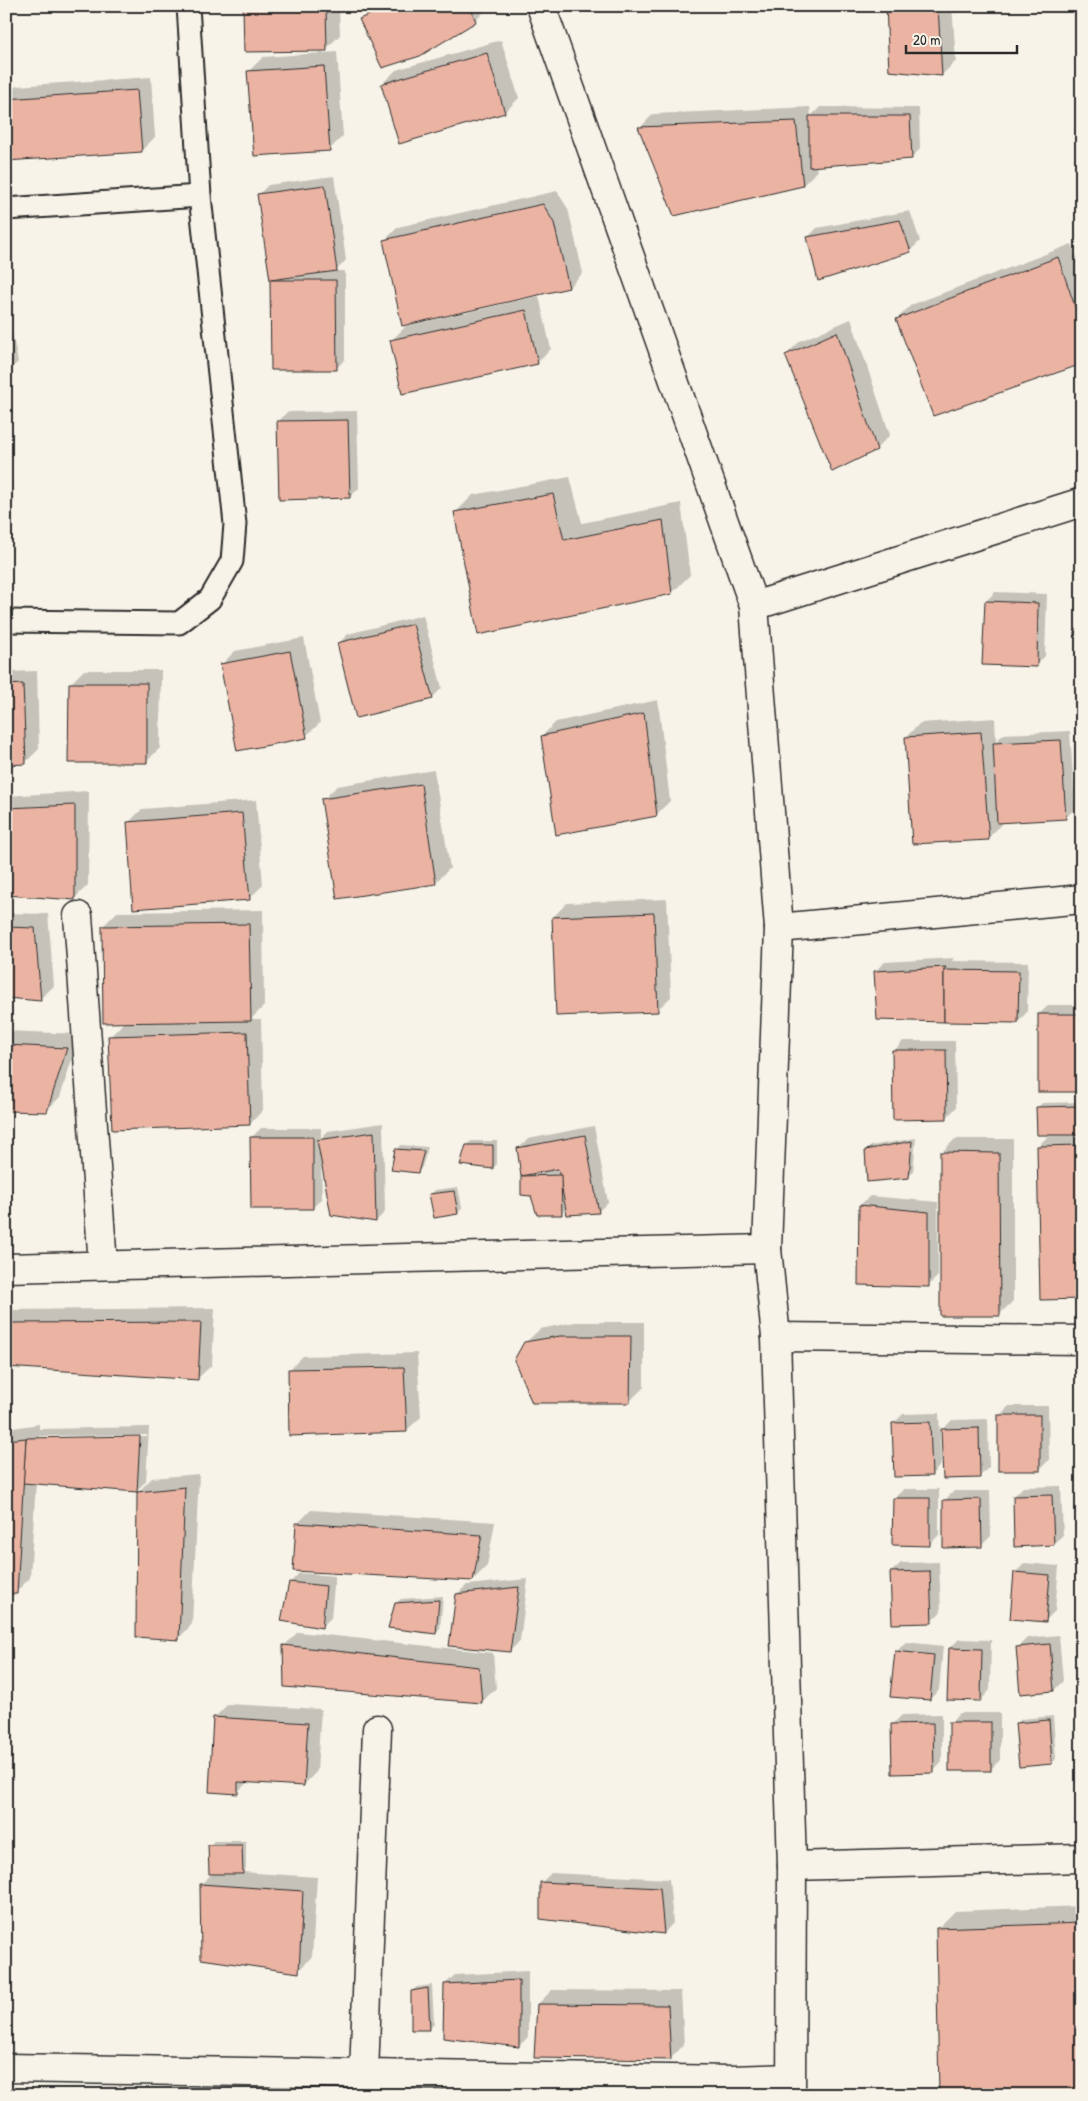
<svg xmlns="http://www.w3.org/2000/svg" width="1088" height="2101" viewBox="0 0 1088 2101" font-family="'Patrick Hand',sans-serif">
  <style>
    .shadow { fill: #0003; fill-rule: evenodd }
    .building { fill: #ebb3a2; stroke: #2b2b2b }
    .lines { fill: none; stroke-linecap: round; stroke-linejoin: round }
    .lane-casing { stroke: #2b2b2b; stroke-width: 25 }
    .street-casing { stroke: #2b2b2b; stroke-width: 31 }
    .secondary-casing { stroke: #2b2b2b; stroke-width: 31 }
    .lane { stroke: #f7f3e8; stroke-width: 21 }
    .street { stroke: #f7f3e8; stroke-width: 28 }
    .secondary { stroke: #f7f3e8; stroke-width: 28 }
  </style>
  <rect width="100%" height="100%" fill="#f7f3e8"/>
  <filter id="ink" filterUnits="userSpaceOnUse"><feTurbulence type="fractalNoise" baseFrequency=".02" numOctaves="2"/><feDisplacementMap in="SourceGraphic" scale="10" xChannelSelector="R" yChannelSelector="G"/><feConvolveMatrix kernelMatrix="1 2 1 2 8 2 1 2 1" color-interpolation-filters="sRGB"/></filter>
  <g filter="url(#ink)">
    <g class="shadow">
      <polygon points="245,6 339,6 340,35 326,49"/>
      <polygon points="374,6 489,6 489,7 475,21 361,20"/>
      <polygon points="887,6 952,6 956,61 942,75 890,70"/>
      <polygon points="501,40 519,98 505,112 400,142 382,84 396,70"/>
      <polygon points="337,52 343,136 329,150 249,71 263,57"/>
      <polygon points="151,77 155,137 141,151 6,160 6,95 16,86"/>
      <polygon points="810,107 811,116 820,107 919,108 920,149 911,158 816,165 817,171 803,185 640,128 653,114"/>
      <polygon points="334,176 346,260 336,271 345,271 345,359 336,369 271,280 259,194 268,185"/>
      <polygon points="557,191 568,209 583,273 569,287 384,241 398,227"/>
      <polygon points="910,211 920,241 910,251 808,237 817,228"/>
      <polygon points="1072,244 1082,272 1082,363 897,319 911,305"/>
      <polygon points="539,296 551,349 537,363 392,340 406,326"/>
      <polygon points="6,301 18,362 6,373"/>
      <polygon points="851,319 890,435 876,449 786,355 800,341"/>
      <polygon points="357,411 359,488 350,497 278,422 287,412"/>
      <polygon points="6,454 14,503 6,510"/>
      <polygon points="570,477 582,523 681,503 690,575 672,593 455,513 473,495"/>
      <polygon points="995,592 1047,594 1045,656 1036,665 986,601"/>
      <polygon points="423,615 442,688 432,698 338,644 348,634"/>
      <polygon points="304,638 320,723 306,736 221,665 235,651"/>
      <polygon points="84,670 161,670 160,748 146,762 70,684"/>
      <polygon points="37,671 39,749 25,763 6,763 6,672"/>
      <polygon points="658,700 670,801 656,815 542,736 556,722"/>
      <polygon points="995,718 996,741 1004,734 1070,731 1075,809 1065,818 1002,822 1002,824 988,838 906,737 920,723"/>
      <polygon points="434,770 450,868 436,882 323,800 337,786"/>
      <polygon points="89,791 88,885 74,899 6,893 6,796"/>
      <polygon points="256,800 263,885 249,899 128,823 142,809"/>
      <polygon points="667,899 671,997 657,1010 553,917 567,903"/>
      <polygon points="263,910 264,1006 251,1019 261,1019 263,1110 250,1124 110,1037 125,1021 103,926 117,912"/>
      <polygon points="6,913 48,914 54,986 40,999 6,996"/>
      <polygon points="954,958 952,961 1028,962 1027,1012 1018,1022 875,971 885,962"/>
      <polygon points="1049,1005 1082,1005 1082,1091 1039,1014"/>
      <polygon points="6,1031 80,1034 60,1097 46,1111 6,1110"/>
      <polygon points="903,1041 955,1041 956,1108 946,1118 894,1051"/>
      <polygon points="1082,1102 1082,1298 1038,1146 1050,1134 1037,1108 1042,1103"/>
      <polygon points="383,1123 385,1212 376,1221 321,1163 322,1199 312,1208 252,1137 261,1128 321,1128 321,1138 328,1131"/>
      <path d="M 594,1126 L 608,1202 L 598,1212 L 567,1208 L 561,1214 L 532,1194 L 522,1194 L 519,1148 L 528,1139 ZM 559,1167 L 560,1171 L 545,1171 L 545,1170 Z"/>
      <polygon points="916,1138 913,1172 909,1176 866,1150 871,1146"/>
      <polygon points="955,1139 1013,1139 1013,1301 999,1315 941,1153"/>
      <polygon points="471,1141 497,1141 497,1164 493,1168 467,1145"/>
      <polygon points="401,1145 428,1147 422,1167 418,1172 396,1150"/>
      <polygon points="458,1187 462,1208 458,1213 431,1195 435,1190"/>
      <polygon points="870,1196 938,1202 938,1276 928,1286 860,1205"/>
      <polygon points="215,1308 212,1365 198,1378 6,1365 6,1310"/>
      <polygon points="575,1322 644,1322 644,1387 630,1401 525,1343 540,1329"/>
      <polygon points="417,1353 421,1417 407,1430 289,1370 303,1356"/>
      <polygon points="1009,1406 1048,1406 1049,1460 1039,1470 999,1416"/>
      <polygon points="939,1413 941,1465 932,1474 893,1424 903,1414"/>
      <polygon points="988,1419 989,1467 979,1477 943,1429 952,1420"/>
      <path d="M 39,1424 L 39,1429 L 149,1427 L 146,1481 L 136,1491 L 36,1483 L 30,1578 L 16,1592 L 6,1592 L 6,1429 ZM 147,1435 L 147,1437 L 39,1439 L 39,1436 Z"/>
      <polygon points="199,1474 192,1624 179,1638 138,1492 152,1478"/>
      <polygon points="1061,1486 1063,1535 1053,1544 1014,1496 1023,1487"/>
      <polygon points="904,1489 939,1489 939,1535 929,1545 894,1498"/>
      <polygon points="954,1491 990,1491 991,1536 981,1546 944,1501"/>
      <polygon points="311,1510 495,1522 487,1566 473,1580 297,1524"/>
      <polygon points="939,1562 941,1612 931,1621 891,1572 901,1563"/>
      <polygon points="1025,1563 1059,1566 1055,1611 1046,1620 1015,1573"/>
      <polygon points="299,1573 335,1576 331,1618 321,1627 290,1583"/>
      <polygon points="528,1579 520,1641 510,1651 457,1594 467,1585"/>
      <polygon points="443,1596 440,1628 436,1633 396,1603 401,1599"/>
      <polygon points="298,1632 493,1653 496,1688 482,1702 284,1646"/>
      <polygon points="1059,1635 1063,1681 1054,1690 1017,1648 1027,1638"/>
      <polygon points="959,1639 991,1640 990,1690 981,1700 950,1648"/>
      <polygon points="906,1642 943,1646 939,1690 930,1699 896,1652"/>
      <polygon points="228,1704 321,1709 317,1771 304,1785 248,1782 237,1792 214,1718"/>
      <polygon points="960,1713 1000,1713 1000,1760 991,1769 950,1723"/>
      <polygon points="942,1714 942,1762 933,1772 893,1724 902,1715"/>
      <polygon points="1053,1716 1056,1759 1052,1763 1017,1724 1021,1719"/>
      <polygon points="214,1841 246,1841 246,1868 242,1872 317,1877 312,1957 298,1971 201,1884 213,1873 209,1846"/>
      <polygon points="551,1873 669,1879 673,1923 664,1933 542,1918 542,1882"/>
      <polygon points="1082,1906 1082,2095 937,1929 955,1911"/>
      <polygon points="528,1971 528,2037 519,2046 445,1984 455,1975"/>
      <polygon points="432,1985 434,2024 429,2029 412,1991 417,1987"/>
      <polygon points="552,1990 681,1991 684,2045 670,2059 538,2004"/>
    </g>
    <g class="building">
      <polygon points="243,6 326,6 327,51 244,52"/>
      <polygon points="391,6 470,6 476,22 420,56 382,68 359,19"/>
      <polygon points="886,6 938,6 942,76 889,71"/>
      <polygon points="487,53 505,113 399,144 381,84"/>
      <polygon points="324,66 330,151 254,156 247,71"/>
      <polygon points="137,90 142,152 6,161 6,99"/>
      <polygon points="809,116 910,116 912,159 809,167"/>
      <polygon points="796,121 803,186 674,216 638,127"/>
      <polygon points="325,185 337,271 270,280 257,194"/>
      <polygon points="543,204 554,223 569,288 402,326 383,240"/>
      <polygon points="900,220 911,252 818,281 807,237"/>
      <polygon points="1058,257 1082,327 1082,364 933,416 896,319"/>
      <polygon points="270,280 336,280 337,370 271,370"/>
      <polygon points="526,310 538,364 402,394 390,340"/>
      <polygon points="837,332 877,450 832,472 785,355"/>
      <polygon points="348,420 350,498 279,500 277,421"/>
      <polygon points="553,494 564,540 663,520 672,594 478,635 454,512"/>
      <polygon points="985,601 1038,603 1037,667 982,665"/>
      <polygon points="413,624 433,699 356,718 337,643"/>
      <polygon points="290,651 307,738 237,751 220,664"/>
      <polygon points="69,683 147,683 147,763 68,763"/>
      <polygon points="23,684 26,764 6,765 6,685"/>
      <polygon points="644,713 657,816 556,835 541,736"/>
      <polygon points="981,732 989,840 912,844 905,737"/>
      <polygon points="1061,740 1066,819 997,823 993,743"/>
      <polygon points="421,784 436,884 337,899 321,799"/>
      <polygon points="75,805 75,900 6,895 6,808"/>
      <polygon points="242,813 250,900 133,909 127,822"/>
      <polygon points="654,913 658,1012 556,1016 552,917"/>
      <polygon points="249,924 251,1021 103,1023 102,926"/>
      <polygon points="6,927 35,928 41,1001 6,998"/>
      <polygon points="946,967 944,970 944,1022 877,1020 874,971"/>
      <polygon points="944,970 1019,971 1018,1023 944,1022"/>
      <rect x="1038" y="1014" width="44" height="78"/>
      <polygon points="247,1032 250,1125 112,1130 108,1036"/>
      <polygon points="6,1045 67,1048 47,1112 6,1111"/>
      <polygon points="892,1050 946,1050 947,1119 893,1120"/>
      <polygon points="1082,1106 1082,1135 1037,1135 1036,1107"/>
      <polygon points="374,1132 376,1222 331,1215 317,1140"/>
      <polygon points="585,1135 599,1213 567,1215 558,1169 521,1176 517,1148"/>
      <polygon points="250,1137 313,1137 313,1209 251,1209"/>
      <polygon points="912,1141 909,1178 867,1182 865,1150"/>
      <polygon points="466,1145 493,1145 493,1169 460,1165"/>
      <polygon points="1082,1145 1082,1299 1040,1300 1037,1146"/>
      <polygon points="395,1149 424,1151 418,1173 391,1170"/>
      <polygon points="940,1152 999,1153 1000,1316 940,1316"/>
      <polygon points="561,1175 562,1215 537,1215 531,1196 521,1195 521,1176"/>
      <polygon points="454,1191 458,1214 434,1218 429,1194"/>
      <polygon points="859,1205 929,1212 929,1287 858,1285"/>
      <polygon points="201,1322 198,1380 6,1367 6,1323"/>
      <polygon points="560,1336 631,1336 630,1403 532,1403 514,1360 524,1342"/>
      <polygon points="404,1367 407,1432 289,1436 288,1369"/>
      <rect x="998" y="1415" width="42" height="56"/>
      <polygon points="930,1422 932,1476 894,1477 892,1423"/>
      <polygon points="979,1428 980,1478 943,1479 941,1429"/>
      <polygon points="140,1436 137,1492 23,1483 26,1438"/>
      <polygon points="26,1438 17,1594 6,1594 6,1440"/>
      <polygon points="185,1487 179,1640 136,1637 137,1492"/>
      <polygon points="1052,1495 1054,1545 1014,1547 1013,1496"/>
      <polygon points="893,1498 930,1498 930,1546 892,1545"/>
      <polygon points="981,1499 982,1547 943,1548 943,1500"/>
      <polygon points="296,1523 482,1535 473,1581 293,1571"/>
      <polygon points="930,1571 932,1623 892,1624 890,1572"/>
      <polygon points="1014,1572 1050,1575 1046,1622 1010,1619"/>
      <polygon points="289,1582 326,1586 322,1628 281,1621"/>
      <polygon points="519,1587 510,1652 449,1646 456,1594"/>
      <polygon points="439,1600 436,1634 388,1628 395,1603"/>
      <polygon points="1050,1644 1054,1691 1020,1694 1016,1647"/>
      <polygon points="283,1645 479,1667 482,1703 284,1687"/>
      <polygon points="949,1648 982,1649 981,1701 947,1700"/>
      <polygon points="895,1651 934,1655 930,1700 890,1697"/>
      <polygon points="213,1717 308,1723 304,1786 238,1782 238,1794 209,1792"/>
      <polygon points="1049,1720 1052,1764 1019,1767 1015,1723"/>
      <rect x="949" y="1722" width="42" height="49"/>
      <polygon points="933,1723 934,1773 892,1774 891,1724"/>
      <polygon points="208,1845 242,1845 243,1874 209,1874"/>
      <polygon points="540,1882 660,1888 664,1934 540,1919"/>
      <polygon points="200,1884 303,1891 299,1973 201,1959"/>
      <polygon points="1082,1923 1082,2095 939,2095 936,1928"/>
      <polygon points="519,1980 519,2047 443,2038 444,1984"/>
      <polygon points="428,1988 430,2030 411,2030 411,1991"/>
      <polygon points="537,2004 668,2005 671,2060 534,2058"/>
    </g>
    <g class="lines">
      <g class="lane-casing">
        <g id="lane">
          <polyline points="6,209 200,196"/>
          <polyline points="6,621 179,623 210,599 232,561 235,524 200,196 188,6"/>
        </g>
      </g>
      <g class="street-casing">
        <g id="street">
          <polyline points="754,606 1082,502"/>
          <polyline points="78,916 103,1265"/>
          <polyline points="779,928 1082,899"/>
          <polyline points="6,1268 767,1249"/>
          <polyline points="776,1337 1082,1340"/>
          <polyline points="792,1866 1082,1858"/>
          <polyline points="6,2068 731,2080 790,2078"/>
          <polyline points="364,2074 377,1729"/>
        </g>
      </g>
      <g class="secondary-casing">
        <polyline id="secondary" points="541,6 754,606 779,928 767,1249 776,1337 792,1866 791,2095"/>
      </g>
      <use href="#lane" class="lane"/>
      <use href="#street" class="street"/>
      <use href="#secondary" class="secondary"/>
    </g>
  </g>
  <rect width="1088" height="2101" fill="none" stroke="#f7f3e8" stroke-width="25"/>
  <rect x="12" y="12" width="1063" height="2076" fill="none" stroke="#2b2b2b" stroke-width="2" filter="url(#ink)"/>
  <path d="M906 45v8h111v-8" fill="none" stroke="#2b2b2b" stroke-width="2.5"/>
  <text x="913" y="45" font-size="15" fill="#2b2b2b" stroke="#f7f3e8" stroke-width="4" paint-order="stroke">20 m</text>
</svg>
